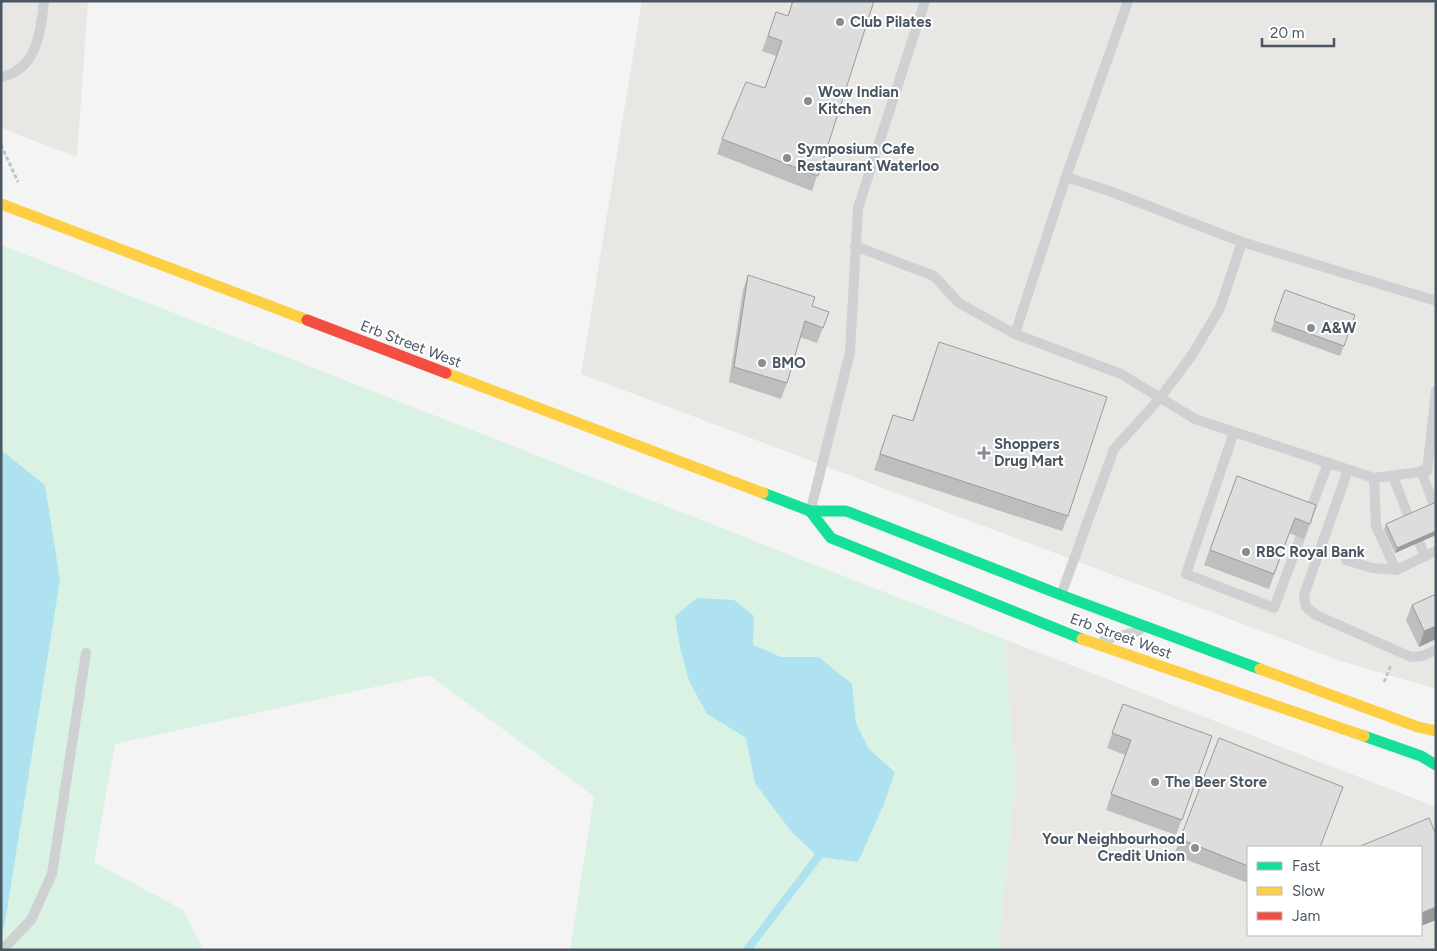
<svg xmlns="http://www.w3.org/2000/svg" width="1437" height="951" viewBox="0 0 1437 951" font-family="Figtree,sans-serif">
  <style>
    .commercial { fill: #e8e7e3; fill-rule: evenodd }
    .green { fill: #d9f2e3; fill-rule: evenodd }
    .water { fill: #aee2f0 }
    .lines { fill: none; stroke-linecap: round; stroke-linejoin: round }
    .stream { stroke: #aee2f0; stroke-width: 8 }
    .path { stroke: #bcc7c4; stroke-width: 3; stroke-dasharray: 4 2.5; stroke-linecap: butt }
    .lane { stroke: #ced0d2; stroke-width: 10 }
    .fast { stroke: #16e098; stroke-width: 11 }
    .slow { stroke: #ffcf43; stroke-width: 11 }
    .jam { stroke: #f24e42; stroke-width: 11 }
    .wall { fill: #bebebf }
    .shaded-wall { fill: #9b9b9b }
    .building { fill: #ddddde; stroke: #9b9b9b }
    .poi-dot { fill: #868d94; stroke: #fff; stroke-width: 2 }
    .labels { text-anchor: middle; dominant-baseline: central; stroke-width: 4; stroke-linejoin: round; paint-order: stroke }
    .poi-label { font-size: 15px; font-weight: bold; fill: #4a5661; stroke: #fff; text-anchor: start }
    .street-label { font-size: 15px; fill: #4a5661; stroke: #fff }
  </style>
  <rect width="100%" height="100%" fill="#f4f4f4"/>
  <g class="commercial">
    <polygon points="1,1 88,1 77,157 1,128"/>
    <polygon points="642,1 1436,1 1436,689 1341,661 581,374"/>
    <path d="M 1004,639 L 1436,807 L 1436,950 L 998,950 L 1016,777 ZM 1248,847 L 1421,847 L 1421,935 L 1248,935 Z"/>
  </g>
  <path class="green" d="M 1,245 L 1004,639 L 1016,777 L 998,950 L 570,950 L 594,796 L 429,675 L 115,744 L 94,862 L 183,910 L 204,950 L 1,950 L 1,928 L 4,928 L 45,485 L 1,450 ZM 675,616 L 781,657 L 819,657 L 852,684 L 856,723 L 869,749 L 895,771 L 884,804 L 858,862 L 755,783 L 746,738 L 707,714 L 689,681 L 680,648 Z"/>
  <g class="water">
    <polygon points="1,450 45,485 60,580 4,928 1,928"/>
    <polygon points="697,598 734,600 754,616 753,645 781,657 819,657 852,684 856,723 869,749 895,772 884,804 858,862 818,857 790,830 755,783 746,738 707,714 689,681 680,648 675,616"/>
  </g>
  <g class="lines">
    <polyline class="stream" points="747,950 818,857"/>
    <g class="path">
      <polyline points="1,145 18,182"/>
      <polyline points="1384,682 1391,665"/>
    </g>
    <g class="lane">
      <path d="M 1,77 C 37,70 41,31 44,1"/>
      <polyline points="1066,177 1112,192 1242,242 1436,301"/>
      <polyline points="855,246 934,276 959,303 1015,334 1121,374 1195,419 1374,478 1427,471 1436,391"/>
      <polyline points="1015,334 1066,177 1128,1"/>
      <polyline points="1234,432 1186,574 1274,608 1328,463"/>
      <polyline points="1348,470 1304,595 1306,607 1316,615 1411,657 1422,656 1436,650"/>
      <polyline points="1421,471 1435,507"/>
      <polyline points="1393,476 1409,518"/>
      <polyline points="1374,478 1376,526 1396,570 1436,551"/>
      <polyline points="811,509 850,352 858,208 925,1"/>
      <polyline points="1419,542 1425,556"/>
      <polyline points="1346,560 1372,568 1396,570"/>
      <polyline points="1061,595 1114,449 1160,398 1192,355 1220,308 1242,242"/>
      <polyline points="1104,640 1139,631"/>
      <polyline points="2,950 31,920 52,874 86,653"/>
    </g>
    <g class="fast">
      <polyline points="763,493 810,511 846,511 1061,595 1260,669"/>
      <polyline points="810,511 831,538 1082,639"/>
      <polyline points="1364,736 1421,756 1436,765"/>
    </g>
    <g class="slow">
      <polyline points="1,204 307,320"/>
      <polyline points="446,373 763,493"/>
      <polyline points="1082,639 1364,736"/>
      <polyline points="1260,669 1418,727 1436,731"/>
    </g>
    <polyline class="jam" points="307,320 446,373"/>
  </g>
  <g class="wall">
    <polygon points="792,1 874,1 812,191 717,154 722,139 765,88 776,56 762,51 776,12 788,16"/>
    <polygon points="748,275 812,306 829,312 817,343 800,337 787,383 781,399 729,382 743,290"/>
    <polygon points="1285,290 1355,315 1340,356 1271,331"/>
    <polygon points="939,342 1068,516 1062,531 874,470 893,415 912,421"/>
    <polygon points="1237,476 1316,505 1304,539 1289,533 1269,589 1204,565"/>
    <polygon points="1436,502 1436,535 1395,553 1384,530 1386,524"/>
    <polygon points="1436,594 1436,639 1419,647 1406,620 1412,605"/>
    <polygon points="1123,704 1212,736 1176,835 1106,810 1125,755 1107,748"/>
    <polygon points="1180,839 1248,847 1248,883 1174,855"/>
  </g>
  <g class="shaded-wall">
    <polygon points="1436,531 1436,535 1395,553 1397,548"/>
    <polygon points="1436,626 1436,639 1419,647 1424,631"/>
    <polygon points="1436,907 1436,920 1421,926 1421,913"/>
  </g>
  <g class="building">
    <polygon points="793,1 874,1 818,176 722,139 746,82 765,88 782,41 768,36 776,12 788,16"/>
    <polygon points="748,275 815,297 812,306 829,312 823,328 805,321 787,383 734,367"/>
    <polygon points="1285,290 1355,315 1344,346 1274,321"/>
    <polygon points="939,342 1107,397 1068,516 880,454 893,415 913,421"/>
    <polygon points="1237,476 1316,505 1310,524 1295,518 1274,574 1210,550"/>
    <polygon points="1436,502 1436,531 1397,548 1386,524"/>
    <polygon points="1436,594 1436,626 1424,631 1412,605"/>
    <polygon points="1123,704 1212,736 1182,820 1111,794 1131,740 1112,733"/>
    <polygon points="1219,738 1343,787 1320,847 1248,847 1248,866 1180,839"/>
    <polygon points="1429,818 1436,835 1436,907 1421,913 1421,847 1358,847"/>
  </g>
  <g class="poi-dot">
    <circle cx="840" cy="22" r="5"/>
    <circle cx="808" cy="101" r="5"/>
    <circle cx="787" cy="158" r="5"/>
    <circle cx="1311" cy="328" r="5"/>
    <circle cx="762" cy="363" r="5"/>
    <path d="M981.5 445.5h5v5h5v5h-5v5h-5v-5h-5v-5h5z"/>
    <circle cx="1246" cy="552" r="5"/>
    <circle cx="1155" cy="782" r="5"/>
    <circle cx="1195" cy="848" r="5"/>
  </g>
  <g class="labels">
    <g class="poi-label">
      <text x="850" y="22">Club Pilates</text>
      <text x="818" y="92">Wow Indian<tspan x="818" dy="17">Kitchen</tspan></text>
      <text x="797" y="149">Symposium Cafe<tspan x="797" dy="17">Restaurant Waterloo</tspan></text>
      <text x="1321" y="328">A&amp;W</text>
      <text x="772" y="363">BMO</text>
      <text x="994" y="444">Shoppers<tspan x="994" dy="17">Drug Mart</tspan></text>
      <text x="1256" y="552">RBC Royal Bank</text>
      <text x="1165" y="782">The Beer Store</text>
      <text x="1185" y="839" text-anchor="end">Your Neighbourhood<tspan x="1185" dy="17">Credit Union</tspan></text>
    </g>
    <g class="street-label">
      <text transform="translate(411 344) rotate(21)">Erb Street West</text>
      <text transform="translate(1121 636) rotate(20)">Erb Street West</text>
    </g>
  </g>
  <rect width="1437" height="951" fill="none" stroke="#4a5661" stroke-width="5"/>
  <rect x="1247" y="846" width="175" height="90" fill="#ffffff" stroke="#b7bbc0"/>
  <rect x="1257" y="862" width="25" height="8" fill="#16e098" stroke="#b7bbc0"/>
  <text x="1292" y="871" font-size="15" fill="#4a5661">Fast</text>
  <rect x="1257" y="887" width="25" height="8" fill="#ffcf43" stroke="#b7bbc0"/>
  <text x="1292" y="896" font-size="15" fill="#4a5661">Slow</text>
  <rect x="1257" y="912" width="25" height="8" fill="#f24e42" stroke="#b7bbc0"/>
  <text x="1292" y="921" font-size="15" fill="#4a5661">Jam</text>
  <path d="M1262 38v8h72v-8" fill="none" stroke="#4a5661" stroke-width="2.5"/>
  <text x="1270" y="38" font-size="15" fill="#4a5661" stroke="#ffffff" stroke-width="4" paint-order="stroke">20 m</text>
</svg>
